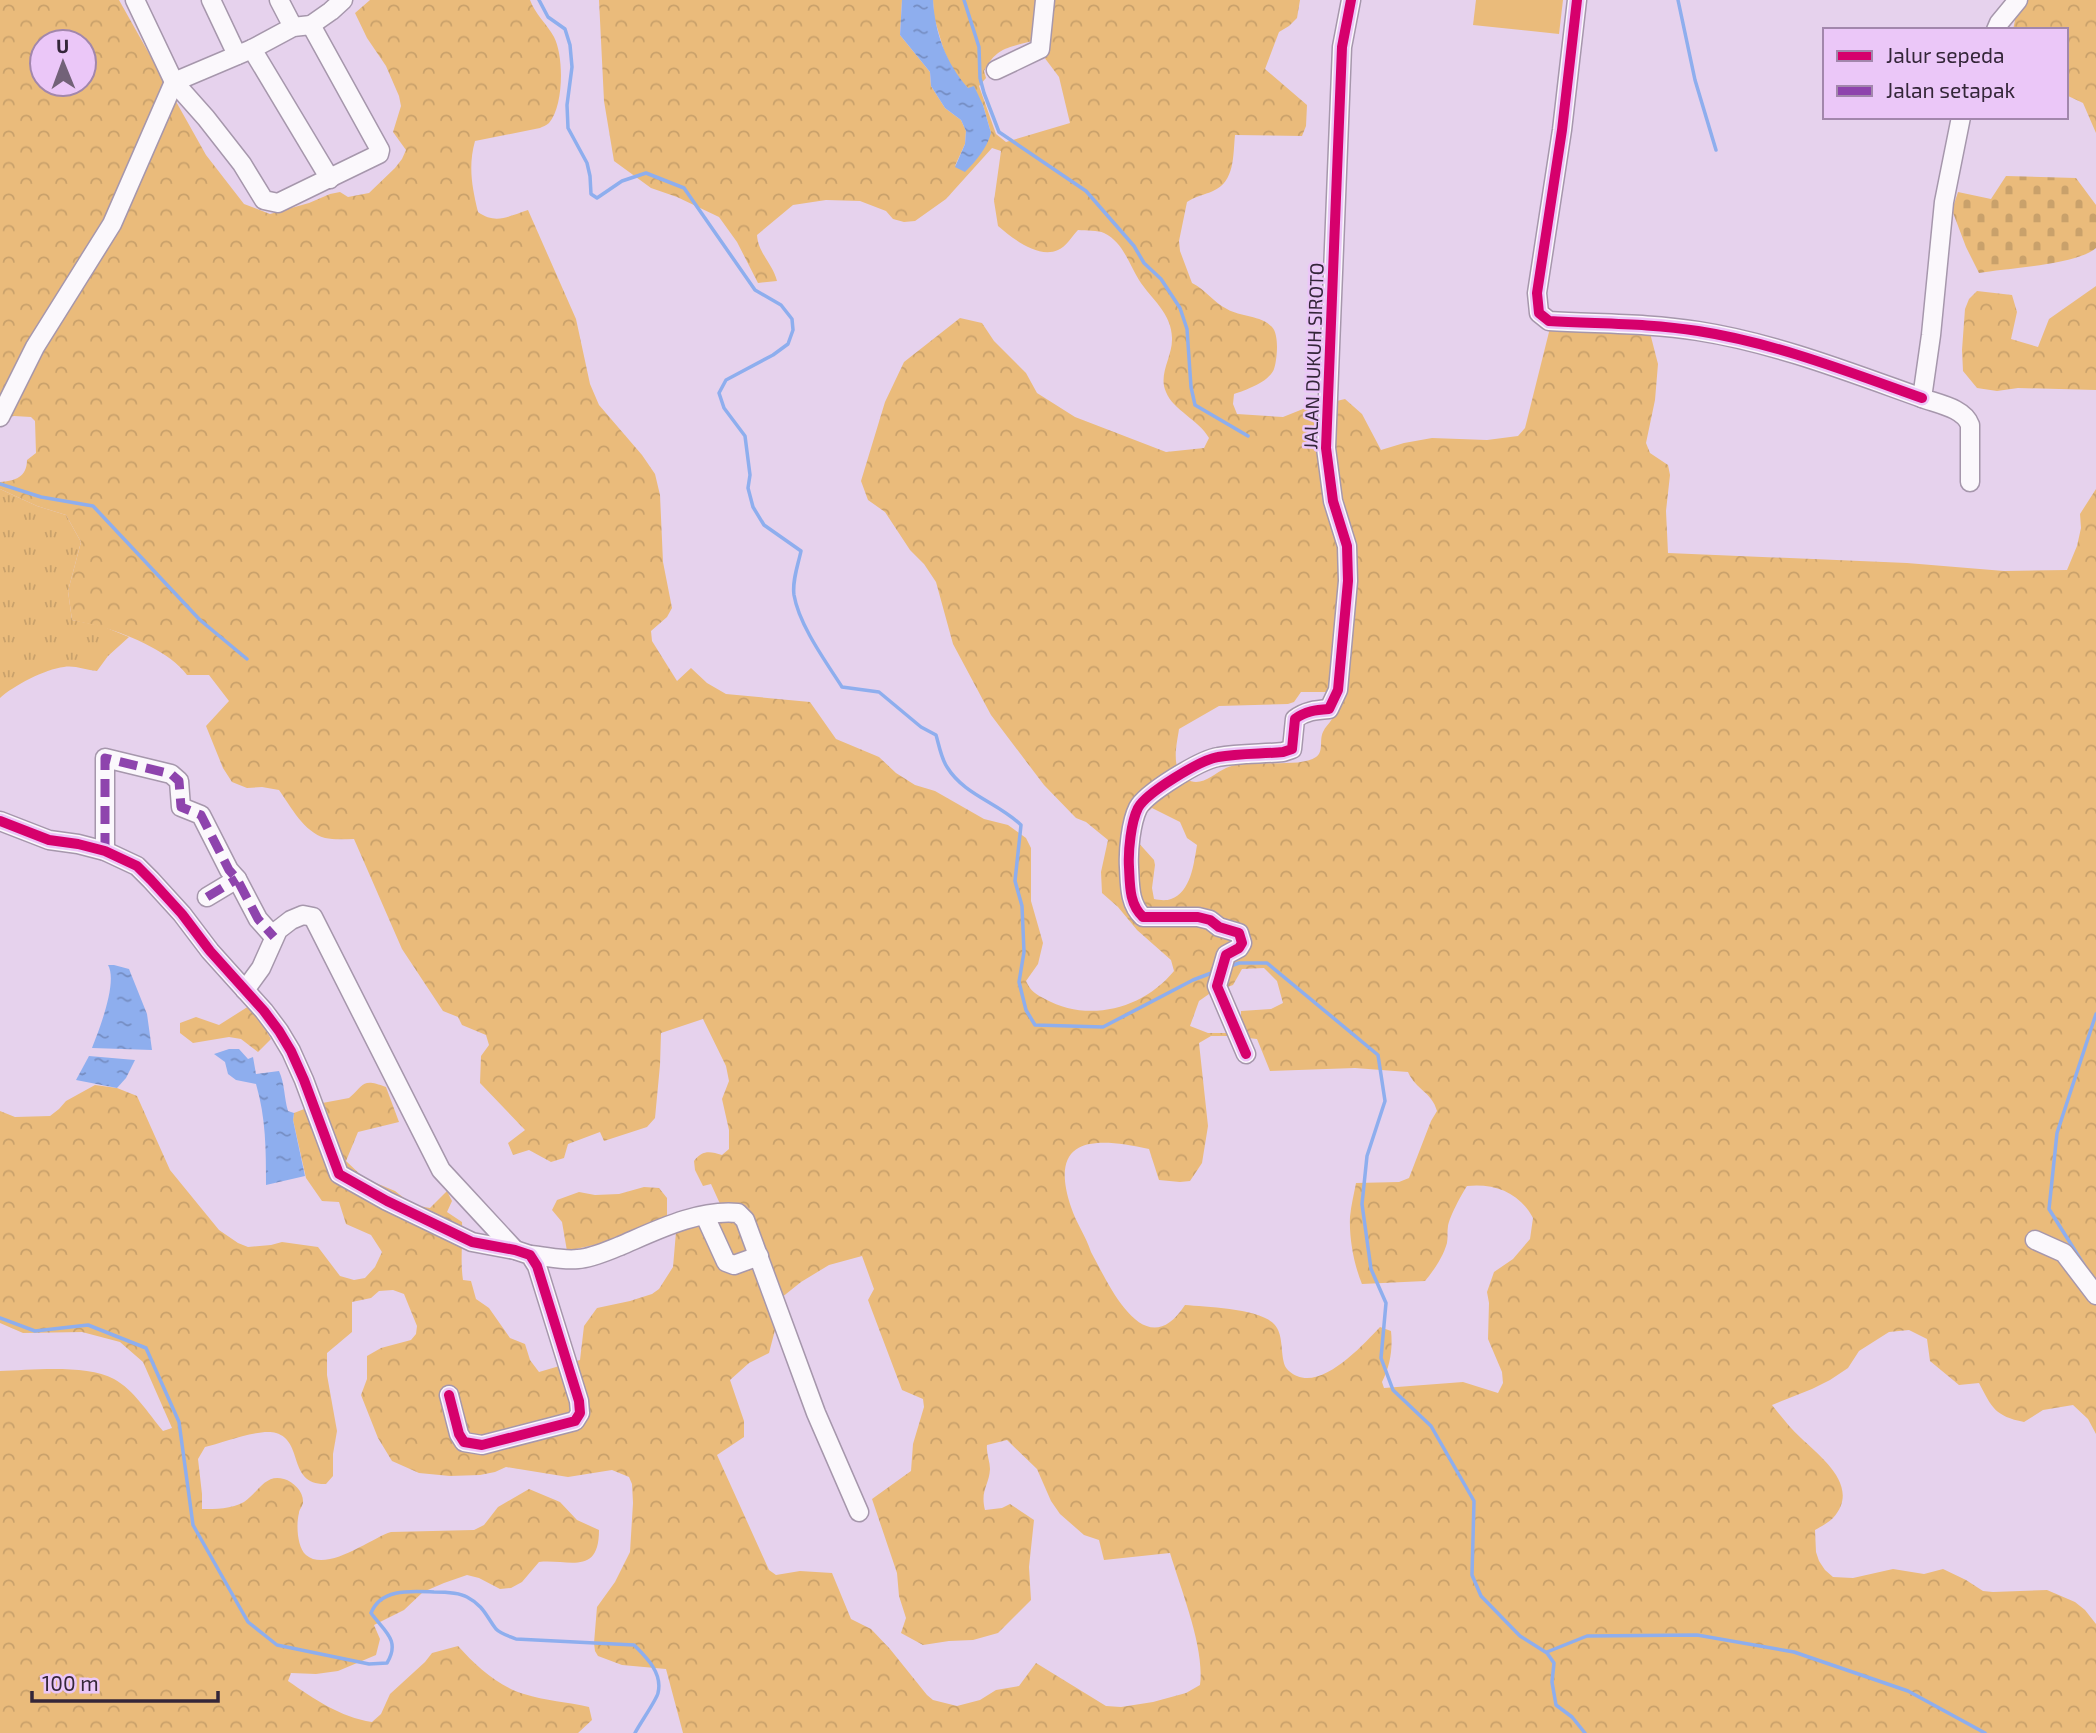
<svg xmlns="http://www.w3.org/2000/svg" width="2096" height="1733" viewBox="0 0 2096 1733" font-family="'Exo 2',sans-serif">
  <style>
    .forest { fill: url(#forest-crowns); fill-rule: evenodd }
    .cemetery { fill: url(#cemetery-stones) }
    .park { fill: url(#park-tufts) }
    .garden { fill: #eabb7b }
    .water { fill: url(#water-ripples) }
    .lines { fill: none; stroke-linecap: round; stroke-linejoin: round }
    .stream { stroke: #8eaeee; stroke-width: 3.5 }
    .minor-casing { stroke: #a697ac; stroke-width: 21 }
    .minor { stroke: #fbf8fc; stroke-width: 18 }
    .quiet { stroke: #8e44ad; stroke-width: 9; stroke-dasharray: 18 9; stroke-linecap: butt }
    .cycleway-casing { stroke: #ebc7f8; stroke-width: 15 }
    .cycleway { stroke: #d6006c; stroke-width: 10 }
    .labels { text-anchor: middle; dominant-baseline: central; stroke-width: 5; stroke-linejoin: round; paint-order: stroke }
    .street-label { font-size: 19px; fill: #342639; stroke: #ebc7f8 }
  </style>
  <defs>
    <pattern id="forest-crowns" width="20" height="18" patternUnits="userSpaceOnUse" patternTransform="scale(1.75)"><rect width="20" height="18" fill="#eabb7b"/><path d="M2 6a3 3 0 1 1 6 0M12 15a3 3 0 1 1 6 0" fill="none" stroke="#c9a16b"/></pattern>
    <pattern id="cemetery-stones" width="16" height="16" patternUnits="userSpaceOnUse" patternTransform="scale(1.75)"><rect width="16" height="16" fill="#eabb7b"/><path d="M2 7V4a2 2 0 0 1 4 0v3zM10 15v-3a2 2 0 0 1 4 0v3z" fill="#c9a16b"/></pattern>
    <pattern id="park-tufts" width="24" height="20" patternUnits="userSpaceOnUse" patternTransform="scale(1.75)"><rect width="24" height="20" fill="#eabb7b"/><path d="M3 7l-1-3M5 7V3M7 7l1-3M15 17l-1-3M17 17v-4M19 17l1-3" fill="none" stroke="#c9a16b"/></pattern>
    <pattern id="water-ripples" width="26" height="14" patternUnits="userSpaceOnUse" patternTransform="scale(1.75)"><rect width="26" height="14" fill="#8eaeee"/><path d="M2 4q2-2 4 0t4 0M15 11q2-2 4 0t4 0" fill="none" stroke="#758dc2"/></pattern>
  </defs>
  <rect width="100%" height="100%" fill="#e6d2ed"/>
  <g class="forest">
    <path d="M 0,0 L 119,0 L 206,155 L 244,204 L 270,214 L 309,203 L 330,194 L 340,192 L 348,197 L 369,193 L 395,168 L 402,159 L 406,150 L 393,132 L 401,106 L 399,96 L 386,66 L 367,38 L 355,13 L 370,0 L 530,0 C 535,14 547,24 554,37 C 564,56 564,106 549,123 C 547,125 542,127 540,128 L 475,141 C 468,166 472,187 478,212 C 496,225 509,216 528,210 L 576,319 L 590,384 L 599,405 L 642,455 L 655,474 L 660,495 L 663,562 L 672,608 L 667,617 L 651,631 L 652,641 L 677,681 L 691,668 L 707,683 L 726,694 L 810,702 L 836,739 L 879,757 L 896,773 L 915,785 L 935,791 L 984,819 L 1008,825 L 1026,838 L 1031,848 L 1031,901 L 1043,943 L 1038,964 L 1026,981 C 1031,992 1036,994 1045,999 C 1088,1023 1143,1009 1174,971 L 1171,960 L 1137,930 L 1118,907 L 1102,893 L 1101,872 L 1108,840 L 1086,822 L 1076,818 L 1044,785 L 991,715 L 953,644 L 936,582 L 924,564 L 910,550 L 885,512 L 868,500 L 861,481 L 885,402 L 904,362 L 960,318 L 982,323 L 994,341 L 1026,373 L 1037,393 L 1075,417 L 1166,452 L 1204,448 L 1209,438 C 1199,420 1173,410 1166,392 C 1158,375 1172,357 1172,340 C 1173,314 1151,299 1139,280 C 1129,264 1123,242 1104,233 C 1098,230 1086,231 1078,230 C 1072,236 1066,247 1058,250 C 1038,259 1012,238 998,226 L 994,201 L 1001,151 L 992,148 L 946,199 L 915,221 L 904,222 L 893,219 L 886,211 L 860,201 L 826,200 L 793,205 L 757,235 C 758,253 773,264 777,281 L 758,283 L 737,242 L 719,217 L 677,197 L 651,188 L 614,161 L 604,101 L 599,0 L 902,0 L 900,35 L 930,72 L 931,86 L 945,108 L 961,120 L 966,131 L 965,144 L 955,166 L 991,133 L 983,105 L 955,74 L 944,51 L 934,17 L 933,0 L 1300,0 L 1297,18 L 1289,26 L 1279,32 L 1265,69 L 1307,105 L 1306,126 L 1302,136 L 1235,135 C 1233,155 1235,182 1213,191 C 1204,195 1196,196 1187,202 L 1179,241 L 1180,251 L 1192,283 C 1206,290 1213,302 1227,309 C 1240,317 1261,315 1272,327 C 1276,331 1277,340 1277,347 C 1277,353 1276,363 1274,369 C 1269,382 1246,390 1234,394 L 1233,404 L 1237,414 L 1283,417 L 1303,409 L 1345,399 L 1362,414 L 1381,450 L 1404,443 L 1432,438 L 1487,440 L 1518,436 L 1525,428 L 1554,312 L 1614,321 L 1649,329 L 1658,364 L 1655,400 L 1646,443 L 1650,453 L 1668,465 L 1670,475 L 1666,511 L 1668,553 L 1907,563 L 2004,571 L 2067,570 L 2077,546 L 2081,528 L 2080,514 L 2096,489 L 2096,1434 L 2088,1419 L 2073,1405 L 2043,1410 L 2024,1422 C 1995,1416 1992,1408 1979,1383 L 1959,1385 L 1930,1361 L 1927,1339 L 1909,1330 L 1889,1332 L 1859,1351 L 1848,1368 L 1830,1380 L 1812,1389 L 1772,1405 C 1781,1416 1790,1428 1801,1438 C 1822,1458 1861,1487 1833,1518 C 1828,1523 1820,1527 1815,1530 L 1816,1552 L 1819,1561 L 1825,1570 L 1833,1577 L 1853,1578 L 1893,1569 L 1924,1574 L 1943,1569 L 1966,1580 L 1983,1591 L 1993,1592 L 2047,1590 L 2075,1602 L 2085,1610 L 2096,1624 L 2096,1733 L 683,1733 L 666,1669 L 622,1665 L 598,1656 L 595,1651 L 594,1643 L 597,1607 L 615,1582 L 630,1552 L 633,1503 L 632,1484 L 629,1477 L 612,1470 L 568,1477 L 506,1467 L 495,1472 L 480,1475 L 450,1476 L 419,1473 L 392,1461 L 378,1438 L 361,1395 L 367,1379 L 367,1356 L 381,1348 L 411,1340 L 416,1334 L 417,1326 L 404,1294 L 393,1290 L 379,1291 L 371,1298 L 352,1302 L 352,1332 L 327,1353 L 327,1375 L 337,1431 L 333,1454 L 333,1476 L 326,1484 C 287,1485 304,1441 276,1433 C 260,1428 222,1443 205,1447 L 198,1459 L 202,1494 L 202,1509 C 215,1509 232,1509 244,1502 C 258,1493 265,1473 284,1479 C 294,1482 304,1492 303,1503 C 302,1507 299,1510 299,1513 C 296,1524 297,1547 306,1555 C 327,1573 371,1538 391,1532 L 474,1530 L 484,1525 L 498,1507 L 529,1489 L 560,1502 L 577,1520 L 599,1530 C 599,1576 569,1559 539,1562 L 522,1582 L 511,1588 L 500,1589 L 479,1578 L 467,1575 L 444,1583 L 423,1592 L 404,1610 L 374,1625 L 380,1639 L 376,1655 L 338,1671 L 316,1674 L 291,1673 L 288,1681 C 314,1699 340,1717 372,1722 L 381,1714 L 390,1694 L 425,1662 L 432,1653 L 458,1646 C 476,1666 498,1686 524,1694 C 545,1701 568,1702 589,1707 L 592,1720 L 578,1733 L 0,1733 L 0,1371 C 31,1370 86,1364 114,1379 C 134,1390 148,1413 163,1431 L 172,1428 L 143,1362 L 120,1342 L 82,1332 L 23,1333 L 0,1323 L 0,1111 L 15,1117 L 50,1116 L 59,1109 L 66,1101 L 95,1085 L 117,1088 L 137,1096 L 170,1170 L 219,1230 L 238,1243 L 248,1247 L 271,1245 L 282,1242 L 318,1247 L 340,1276 L 354,1280 L 365,1278 L 375,1267 L 382,1252 L 371,1235 L 346,1224 L 339,1202 L 322,1201 L 306,1178 L 293,1120 L 294,1113 L 317,1104 L 349,1098 C 365,1084 362,1078 386,1087 L 399,1122 L 358,1132 L 346,1161 L 364,1178 L 395,1191 L 413,1205 L 430,1208 L 447,1191 L 452,1201 L 447,1212 L 462,1222 C 463,1242 460,1260 463,1280 L 471,1281 L 476,1299 L 489,1308 L 510,1338 L 525,1344 L 530,1360 L 539,1372 L 580,1360 L 584,1326 L 597,1308 L 630,1301 L 652,1294 L 659,1289 L 673,1267 L 676,1232 L 721,1206 L 711,1184 L 703,1186 L 695,1170 L 694,1161 C 702,1150 710,1151 722,1155 L 729,1149 L 729,1130 L 722,1099 L 729,1081 L 726,1066 L 703,1019 L 661,1033 L 660,1065 L 655,1118 L 647,1127 L 604,1141 L 600,1132 L 568,1144 L 564,1158 L 551,1162 L 529,1150 L 513,1155 L 508,1143 L 525,1130 L 480,1083 L 481,1056 L 489,1045 L 486,1035 L 462,1025 L 458,1017 L 443,1011 L 402,949 L 354,839 C 345,839 334,840 325,838 C 304,832 291,807 279,790 L 262,787 L 247,788 L 232,782 L 223,768 L 206,726 L 229,701 L 209,675 L 187,675 C 170,652 131,636 105,628 C 94,624 83,623 72,620 L 68,591 L 81,542 L 66,515 L 37,506 L 0,489 L 0,482 C 15,481 27,477 27,460 L 36,453 L 35,421 L 31,417 L 14,416 L 4,418 L 0,424 ZM 1032,41 L 1059,77 L 1070,123 L 1006,142 L 996,134 L 979,86 L 986,78 L 984,71 C 997,47 1008,48 1032,41 ZM 42,42 L 84,42 L 84,84 L 42,84 ZM 1301,692 L 1327,692 L 1332,719 C 1329,724 1325,727 1323,732 C 1319,740 1324,752 1316,757 C 1299,769 1247,758 1226,768 C 1213,774 1201,788 1186,779 C 1170,769 1177,744 1179,729 L 1219,706 L 1288,704 L 1294,702 ZM 1152,808 L 1180,822 L 1187,838 L 1197,845 C 1194,863 1191,892 1171,899 C 1166,901 1159,900 1154,899 L 1152,888 L 1155,865 L 1154,860 L 1136,840 L 1142,816 ZM 1264,968 L 1277,981 L 1283,1003 L 1271,1009 L 1241,1011 L 1241,1019 L 1229,1033 L 1208,1033 L 1190,1026 L 1199,1001 L 1209,994 L 1233,985 L 1242,969 ZM 1211,1036 L 1231,1036 L 1257,1039 L 1270,1071 L 1355,1068 L 1408,1072 C 1416,1090 1432,1092 1437,1111 L 1431,1121 L 1409,1178 L 1399,1182 L 1356,1183 C 1354,1194 1351,1205 1350,1217 C 1349,1238 1354,1265 1362,1284 L 1425,1281 C 1434,1270 1443,1257 1447,1243 C 1448,1237 1447,1232 1448,1226 C 1450,1216 1461,1195 1467,1186 C 1495,1183 1520,1193 1533,1218 L 1530,1239 L 1513,1259 L 1494,1272 L 1487,1292 L 1489,1303 L 1488,1339 L 1502,1372 L 1503,1383 L 1498,1393 L 1463,1382 L 1384,1388 L 1382,1382 C 1390,1366 1393,1349 1391,1331 L 1380,1327 C 1363,1345 1324,1388 1297,1376 C 1292,1374 1287,1370 1285,1366 C 1280,1353 1284,1334 1274,1324 C 1259,1308 1206,1307 1185,1305 C 1145,1367 1109,1285 1091,1252 C 1086,1236 1076,1223 1071,1207 C 1047,1135 1096,1137 1149,1149 L 1159,1180 L 1180,1182 L 1190,1181 L 1202,1163 L 1208,1126 L 1199,1043 ZM 862,1256 L 874,1289 L 868,1300 L 902,1390 L 923,1399 L 924,1407 L 913,1444 L 911,1471 L 872,1499 L 897,1573 L 899,1596 L 906,1618 L 901,1633 L 923,1645 L 949,1641 L 973,1640 L 998,1633 L 1031,1600 L 1029,1567 L 1034,1520 L 1010,1504 L 1002,1508 L 985,1510 C 980,1490 989,1486 990,1469 C 990,1461 986,1453 987,1445 L 1007,1440 L 1037,1469 L 1051,1501 L 1060,1514 L 1084,1535 L 1099,1540 L 1104,1560 L 1170,1553 C 1181,1590 1205,1648 1200,1685 L 1186,1693 L 1153,1702 L 1121,1707 L 1106,1706 L 1036,1663 L 1019,1686 L 996,1690 L 980,1700 L 957,1706 L 933,1700 L 927,1695 L 890,1649 L 871,1629 L 851,1619 L 832,1573 L 800,1571 L 776,1575 L 769,1570 L 717,1455 L 744,1437 L 744,1421 L 730,1380 L 749,1363 L 769,1353 L 775,1330 L 771,1306 L 801,1282 L 829,1265 Z"/>
    <polygon points="2025,0 2096,0 2096,133 2083,103 2066,95 2066,30 2013,30 2016,15"/>
    <polygon points="2096,286 2096,390 2018,388 1997,391 1977,388 1963,371 1962,350 1965,309 1969,299 1977,291 2012,295 2017,312 2011,339 2038,347 2049,319"/>
    <polygon points="249,1006 258,1016 271,1039 258,1052 241,1039 229,1037 193,1043 180,1033 180,1023 196,1017 219,1025"/>
    <polygon points="644,1187 659,1188 667,1198 667,1221 607,1242 567,1251 562,1222 552,1210 557,1200 579,1192 595,1195 619,1194"/>
  </g>
  <path class="cemetery" d="M 2006,176 L 2076,178 L 2096,205 L 2096,248 C 2077,265 2006,268 1979,273 L 1966,247 L 1952,210 L 1958,192 L 1991,199 Z"/>
  <path class="park" d="M 0,489 L 37,506 L 66,515 L 81,542 L 68,591 L 72,620 L 102,626 L 129,637 L 108,656 L 97,671 C 86,670 74,665 64,667 C 45,669 13,686 0,698 Z"/>
  <polygon class="garden" points="1476,0 1563,0 1559,34 1473,25"/>
  <g class="water">
    <path d="M 902,0 L 933,0 C 935,33 946,63 968,88 L 974,86 L 983,105 L 991,133 C 987,148 976,161 965,172 L 955,167 L 965,144 L 966,131 L 961,120 L 945,108 L 931,86 L 930,72 L 900,35 Z"/>
    <path d="M 108,965 L 114,965 L 129,969 L 147,1014 L 152,1050 L 92,1048 C 99,1030 118,982 108,965 Z"/>
    <path d="M 229,1049 L 239,1049 L 248,1059 L 253,1057 L 256,1074 L 279,1071 C 285,1084 284,1098 288,1111 L 294,1113 L 293,1120 L 305,1176 L 266,1185 C 266,1150 266,1118 256,1084 L 236,1080 L 228,1074 L 225,1062 L 214,1054 Z"/>
    <polygon points="89,1056 135,1060 126,1078 117,1088 76,1080"/>
  </g>
  <g class="lines">
    <g class="stream">
      <path d="M 539,0 L 548,17 L 565,29 L 570,45 L 572,67 L 567,105 L 568,128 L 587,163 L 590,176 L 591,194 L 597,198 L 622,181 L 646,173 L 684,188 L 755,290 L 781,305 L 792,319 L 793,330 L 788,344 L 773,355 L 726,380 L 719,393 L 724,408 L 745,436 L 750,475 L 748,488 L 753,507 L 764,525 L 801,551 C 798,565 792,581 794,595 C 799,625 826,662 842,687 L 879,692 L 921,727 L 936,735 C 939,745 941,758 947,767 C 964,795 999,803 1021,825 L 1015,881 L 1022,906 L 1024,952 L 1019,982 L 1026,1010 L 1035,1025 L 1103,1027 L 1193,980 L 1214,972"/>
      <polyline points="964,0 979,47 980,78 984,93 999,132 1086,191 1134,246 1144,263 1161,279 1180,308 1187,329 1191,387 1195,405 1248,436"/>
      <polyline points="1678,0 1695,80 1716,150"/>
      <polyline points="0,484 41,497 93,506 200,620 247,659"/>
      <polyline points="1228,967 1239,963 1267,963 1378,1055 1385,1101 1367,1156 1362,1204 1371,1269 1386,1303 1381,1358 1393,1390 1431,1426 1474,1501 1472,1575 1481,1596 1520,1636 1547,1653 1554,1663 1552,1682 1556,1705 1572,1717 1585,1733"/>
      <polyline points="2084,1265 2049,1209 2057,1133 2096,1014"/>
      <path d="M 0,1318 L 35,1331 L 88,1325 L 146,1348 L 179,1422 L 193,1525 L 248,1622 L 277,1645 L 369,1664 L 387,1663 C 401,1640 384,1631 371,1613 C 381,1588 411,1591 434,1592 C 444,1592 458,1592 467,1597 C 484,1606 486,1616 496,1629 C 501,1634 509,1636 516,1639 L 634,1645 C 646,1657 663,1673 658,1693 C 657,1699 639,1725 635,1733"/>
      <polyline points="1547,1652 1587,1636 1697,1635 1794,1652 1908,1691 1985,1733"/>
    </g>
    <g class="minor-casing">
      <g id="minor">
        <polyline points="135,0 174,82 206,118 242,164 264,200 278,203 379,154 380,150 311,25"/>
        <polyline points="211,0 237,55"/>
        <polyline points="279,0 293,27"/>
        <path d="M 1577,0 L 1562,130 L 1537,293 L 1539,313 L 1549,321 C 1598,324 1649,323 1698,331 C 1775,343 1849,372 1922,398"/>
        <polyline points="1996,30 1999,23 2018,0"/>
        <polyline points="252,49 330,179"/>
        <polyline points="996,70 1040,49 1045,0"/>
        <path d="M 1961,117 L 1944,202 L 1931,335 L 1922,398 C 1938,404 1964,408 1970,425 L 1970,482"/>
        <polyline points="0,417 35,347 112,224 174,82 252,49 293,27 311,25 331,11 343,0"/>
        <polyline points="0,821 49,840 78,844 105,851 137,866 151,880 182,914 210,951 264,1011 279,1031 291,1051 304,1080 339,1174 387,1201 472,1242 515,1250 530,1255 537,1266 579,1401 580,1413 575,1421 482,1445 464,1442 459,1434 449,1395"/>
        <polyline points="105,851 105,758 171,774 179,781 181,807 201,815 229,870 237,879 258,919 274,937"/>
        <polyline points="207,897 237,879"/>
        <polyline points="245,990 261,968 278,930 291,920 303,915 313,917 441,1170 515,1250"/>
        <path d="M 1246,1054 L 1217,986 L 1226,955 L 1239,948 L 1242,943 L 1239,933 L 1219,927 L 1210,920 L 1198,917 L 1143,917 C 1129,904 1130,885 1129,867 C 1128,851 1131,822 1138,808 C 1146,793 1200,760 1218,757 C 1239,753 1262,754 1283,752 L 1292,749 L 1295,719 C 1305,711 1316,710 1329,709 L 1338,690 L 1348,581 L 1347,546 L 1333,501 L 1326,448 L 1342,47 L 1351,0"/>
        <polyline points="705,1216 726,1262 734,1265 759,1256"/>
        <polyline points="2035,1240 2064,1253 2096,1295"/>
        <path d="M 530,1255 C 546,1256 562,1261 578,1259 C 592,1258 607,1251 620,1246 C 655,1231 698,1209 738,1213 L 745,1220 L 816,1413 L 859,1512"/>
      </g>
    </g>
    <use href="#minor" class="minor"/>
    <g class="quiet">
      <polyline points="105,851 105,758 171,774 179,781 181,807 201,815 229,870 237,879 258,919 274,937"/>
      <polyline points="207,897 237,879"/>
    </g>
    <g class="cycleway-casing">
      <g id="cycleway">
        <path d="M 1577,0 L 1562,130 L 1537,293 L 1539,313 L 1549,321 C 1598,324 1649,323 1698,331 C 1775,343 1849,372 1922,398"/>
        <polyline points="0,821 49,840 78,844 105,851 137,866 151,880 182,914 210,951 264,1011 279,1031 291,1051 304,1080 339,1174 387,1201 472,1242 515,1250 530,1255 537,1266 579,1401 580,1413 575,1421 482,1445 464,1442 459,1434 449,1395"/>
        <path d="M 1246,1054 L 1217,986 L 1226,955 L 1239,948 L 1242,943 L 1239,933 L 1219,927 L 1210,920 L 1198,917 L 1143,917 C 1129,904 1130,885 1129,867 C 1128,851 1131,822 1138,808 C 1146,793 1200,760 1218,757 C 1239,753 1262,754 1283,752 L 1292,749 L 1295,719 C 1305,711 1316,710 1329,709 L 1338,690 L 1348,581 L 1347,546 L 1333,501 L 1326,448 L 1342,47 L 1351,0"/>
      </g>
    </g>
    <use href="#cycleway" class="cycleway"/>
  </g>
  <g class="labels">
    <g class="street-label">
      <text transform="translate(1313 356) rotate(-88)">JALAN DUKUH SIROTO</text>
    </g>
  </g>
  <rect x="1823" y="28" width="245" height="91" fill="#ebc7f8" stroke="#a287ac" stroke-width="2"/>
  <rect x="1837" y="51" width="35" height="10" fill="#d6006c" stroke="#a287ac" stroke-width="2"/>
  <text x="1886" y="63" font-size="21" fill="#342639">Jalur sepeda</text>
  <rect x="1837" y="86" width="35" height="10" fill="#8e44ad" stroke="#a287ac" stroke-width="2"/>
  <text x="1886" y="98" font-size="21" fill="#342639">Jalan setapak</text>
  <g transform="translate(63 63) rotate(359)"><circle r="33" fill="#ebc7f8" stroke="#a287ac" stroke-width="2"/>
  <path d="M0-5L12 26L0 18L-12 26Z" fill="#726278"/>
  <text y="-10" font-size="19" font-weight="bold" text-anchor="middle" fill="#342639">U</text>
  </g>
  <path d="M32 1691v10h186v-10" fill="none" stroke="#342639" stroke-width="3.5"/>
  <text x="42" y="1691" font-size="21" fill="#342639" stroke="#ebc7f8" stroke-width="5" paint-order="stroke">100 m</text>
</svg>
